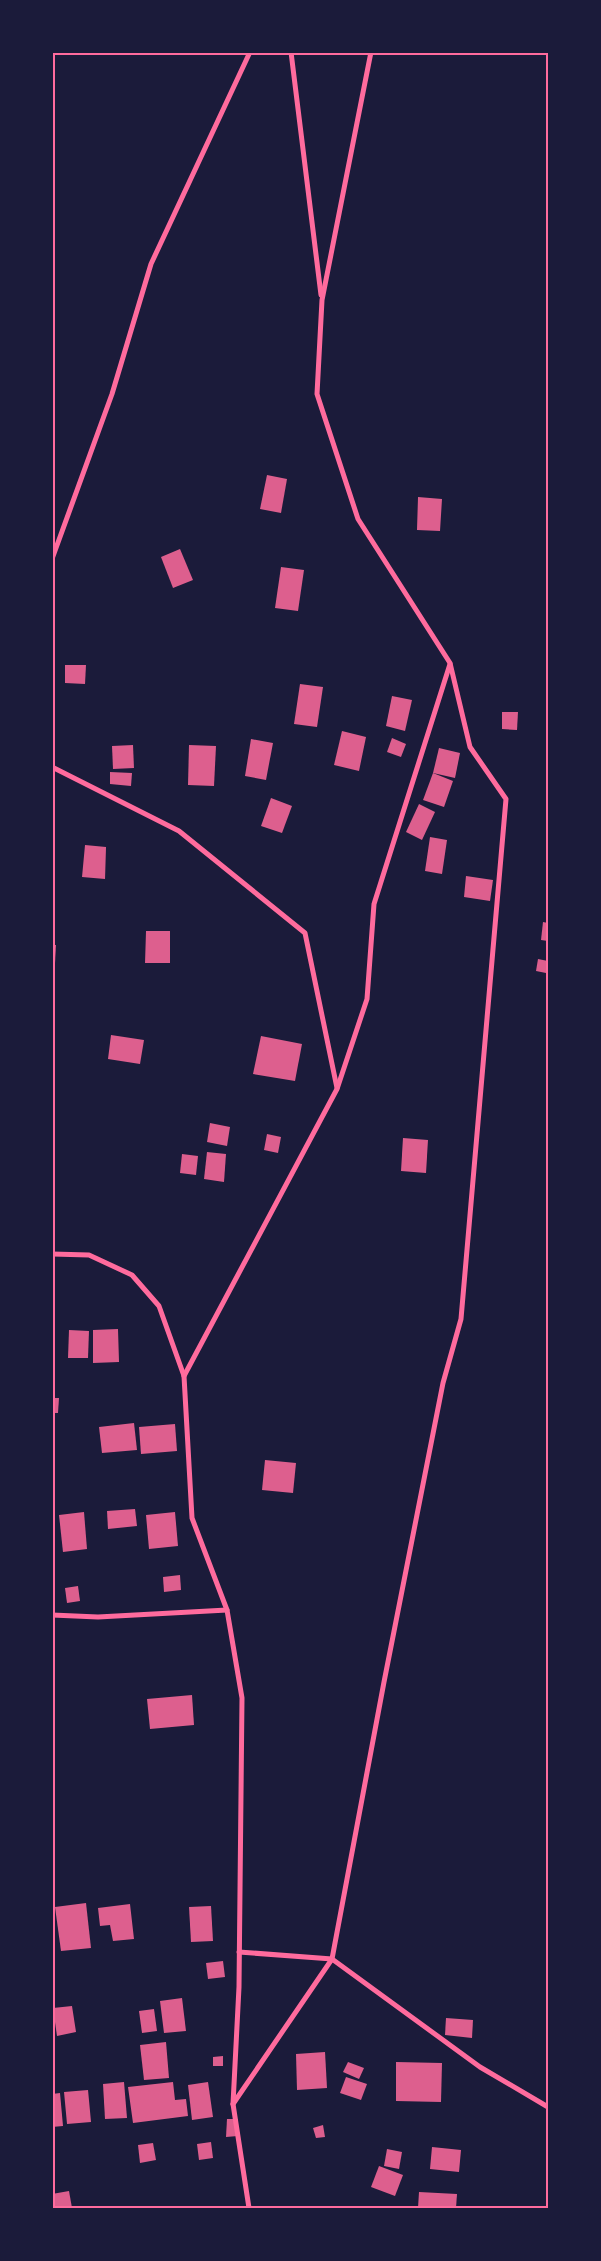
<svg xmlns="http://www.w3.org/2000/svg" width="601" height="2261" viewBox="0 0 601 2261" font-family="Karla,sans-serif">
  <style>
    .building { fill: #dd5f8e }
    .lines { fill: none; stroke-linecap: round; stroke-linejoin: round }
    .minor { stroke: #ff6b9d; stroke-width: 5 }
    .neatline { fill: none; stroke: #ff6b9d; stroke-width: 2 }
  </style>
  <rect width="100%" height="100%" fill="#1b1b3a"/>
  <g class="building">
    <polygon points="267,475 287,479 281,513 260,509"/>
    <polygon points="418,497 442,499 440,531 417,530"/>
    <polygon points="180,549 193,580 173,588 161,557"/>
    <polygon points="281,567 304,570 298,611 275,608"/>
    <polygon points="65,665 86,665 85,684 65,683"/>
    <polygon points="300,684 323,687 317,727 294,724"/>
    <polygon points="392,696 412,700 405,731 386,726"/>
    <polygon points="502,712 518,712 517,730 502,729"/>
    <polygon points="342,731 366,737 359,771 334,765"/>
    <polygon points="392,738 406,744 401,757 387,752"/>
    <polygon points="251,739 273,743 266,780 245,776"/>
    <polygon points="133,745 134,768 113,769 112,746"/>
    <polygon points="189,745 216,746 214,786 188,785"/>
    <polygon points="439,748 460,753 455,778 433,773"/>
    <polygon points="110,772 132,773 131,786 110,784"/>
    <polygon points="433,773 453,781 444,807 423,800"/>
    <polygon points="271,798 292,806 282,833 261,826"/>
    <polygon points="419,804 435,812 422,840 406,832"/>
    <polygon points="430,837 447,840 442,874 425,871"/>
    <polygon points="85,845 106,847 105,879 82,877"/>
    <polygon points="466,876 493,880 490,901 464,897"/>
    <polygon points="543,922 548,923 548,941 541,940"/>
    <polygon points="146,931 170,931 170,963 145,963"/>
    <polygon points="52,945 56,945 54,981 52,981"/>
    <polygon points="538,959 548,961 546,973 536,971"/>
    <polygon points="111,1035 144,1040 140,1064 108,1059"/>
    <polygon points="261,1036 302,1044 295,1081 253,1074"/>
    <polygon points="210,1123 230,1127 227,1146 207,1142"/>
    <polygon points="267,1134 281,1137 278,1153 264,1150"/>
    <polygon points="403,1138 428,1140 426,1173 401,1171"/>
    <polygon points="207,1152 226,1154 224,1182 204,1179"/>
    <polygon points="182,1154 198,1156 196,1175 180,1173"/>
    <polygon points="118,1329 119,1362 93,1363 93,1330"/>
    <polygon points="69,1330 89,1331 88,1358 68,1358"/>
    <polygon points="52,1398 59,1398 58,1413 52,1413"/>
    <polygon points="134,1423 137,1450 102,1453 99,1427"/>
    <polygon points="175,1424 177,1451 141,1454 139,1427"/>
    <polygon points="265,1460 296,1463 293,1493 262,1490"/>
    <polygon points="135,1509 137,1526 108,1529 107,1511"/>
    <polygon points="84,1512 87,1549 63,1552 59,1515"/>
    <polygon points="175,1512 178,1546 149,1549 146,1515"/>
    <polygon points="180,1575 181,1590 164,1592 163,1577"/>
    <polygon points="78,1586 80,1601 67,1603 65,1588"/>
    <polygon points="192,1695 194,1725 150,1729 147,1699"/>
    <polygon points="86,1903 91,1948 61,1951 55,1907"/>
    <polygon points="130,1904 134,1939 113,1941 110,1925 100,1926 98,1908"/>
    <polygon points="211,1906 213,1941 191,1942 189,1907"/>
    <polygon points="223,1961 225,1977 208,1979 206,1963"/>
    <polygon points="182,1998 186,2031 164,2033 160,2001"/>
    <polygon points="72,2006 76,2032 57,2036 53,2008"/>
    <polygon points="154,2009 157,2031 142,2033 139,2011"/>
    <polygon points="446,2018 473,2020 472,2038 445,2035"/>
    <polygon points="166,2042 169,2078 144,2080 140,2045"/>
    <polygon points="325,2052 327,2088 297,2090 296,2054"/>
    <polygon points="223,2056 223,2066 213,2066 213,2057"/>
    <polygon points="348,2062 364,2068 359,2079 343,2072"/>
    <polygon points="396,2062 442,2063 441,2102 396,2101"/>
    <polygon points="346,2077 367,2084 361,2100 340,2093"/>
    <polygon points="124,2082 127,2118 105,2119 103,2084"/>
    <polygon points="173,2082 175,2100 186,2099 188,2116 133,2123 128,2087"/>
    <polygon points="208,2082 213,2117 192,2120 188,2085"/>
    <polygon points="88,2090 91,2122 67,2124 64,2092"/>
    <polygon points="60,2093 63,2126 52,2127 52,2094"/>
    <polygon points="227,2119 238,2119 238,2136 226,2137"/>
    <polygon points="323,2125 325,2137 316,2138 313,2128"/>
    <polygon points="211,2142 213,2158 199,2160 197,2144"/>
    <polygon points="153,2143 156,2160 140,2163 138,2145"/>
    <polygon points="432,2147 461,2150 459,2172 430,2169"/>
    <polygon points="387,2149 402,2152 399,2169 384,2166"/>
    <polygon points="379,2166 403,2175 395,2196 371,2187"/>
    <polygon points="69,2191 72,2208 52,2208 52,2194"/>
    <polygon points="419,2192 457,2194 456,2208 418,2208"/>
  </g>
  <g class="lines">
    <g class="minor">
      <polyline points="291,52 321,295"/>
      <polyline points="52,559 112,394 151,264 250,52"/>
      <polyline points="52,767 179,831 305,933 337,1088"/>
      <polyline points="52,1254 89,1255 132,1275 159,1306 184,1376 192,1518 227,1610 242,1698 239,1987 233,2104 249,2208"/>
      <polyline points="184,1376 337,1089 367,999 374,904 450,664"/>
      <polyline points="52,1615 98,1617 227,1610"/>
      <polyline points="239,1952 332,1959 480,2067 548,2107"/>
      <polyline points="233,2104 332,1959 384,1682 443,1383 461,1319 506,799 470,747 450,663 358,519 317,394 322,300 371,52"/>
    </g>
  </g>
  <rect width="601" height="2261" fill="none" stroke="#1b1b3a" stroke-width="108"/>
  <rect x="54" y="54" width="493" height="2153" class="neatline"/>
</svg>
